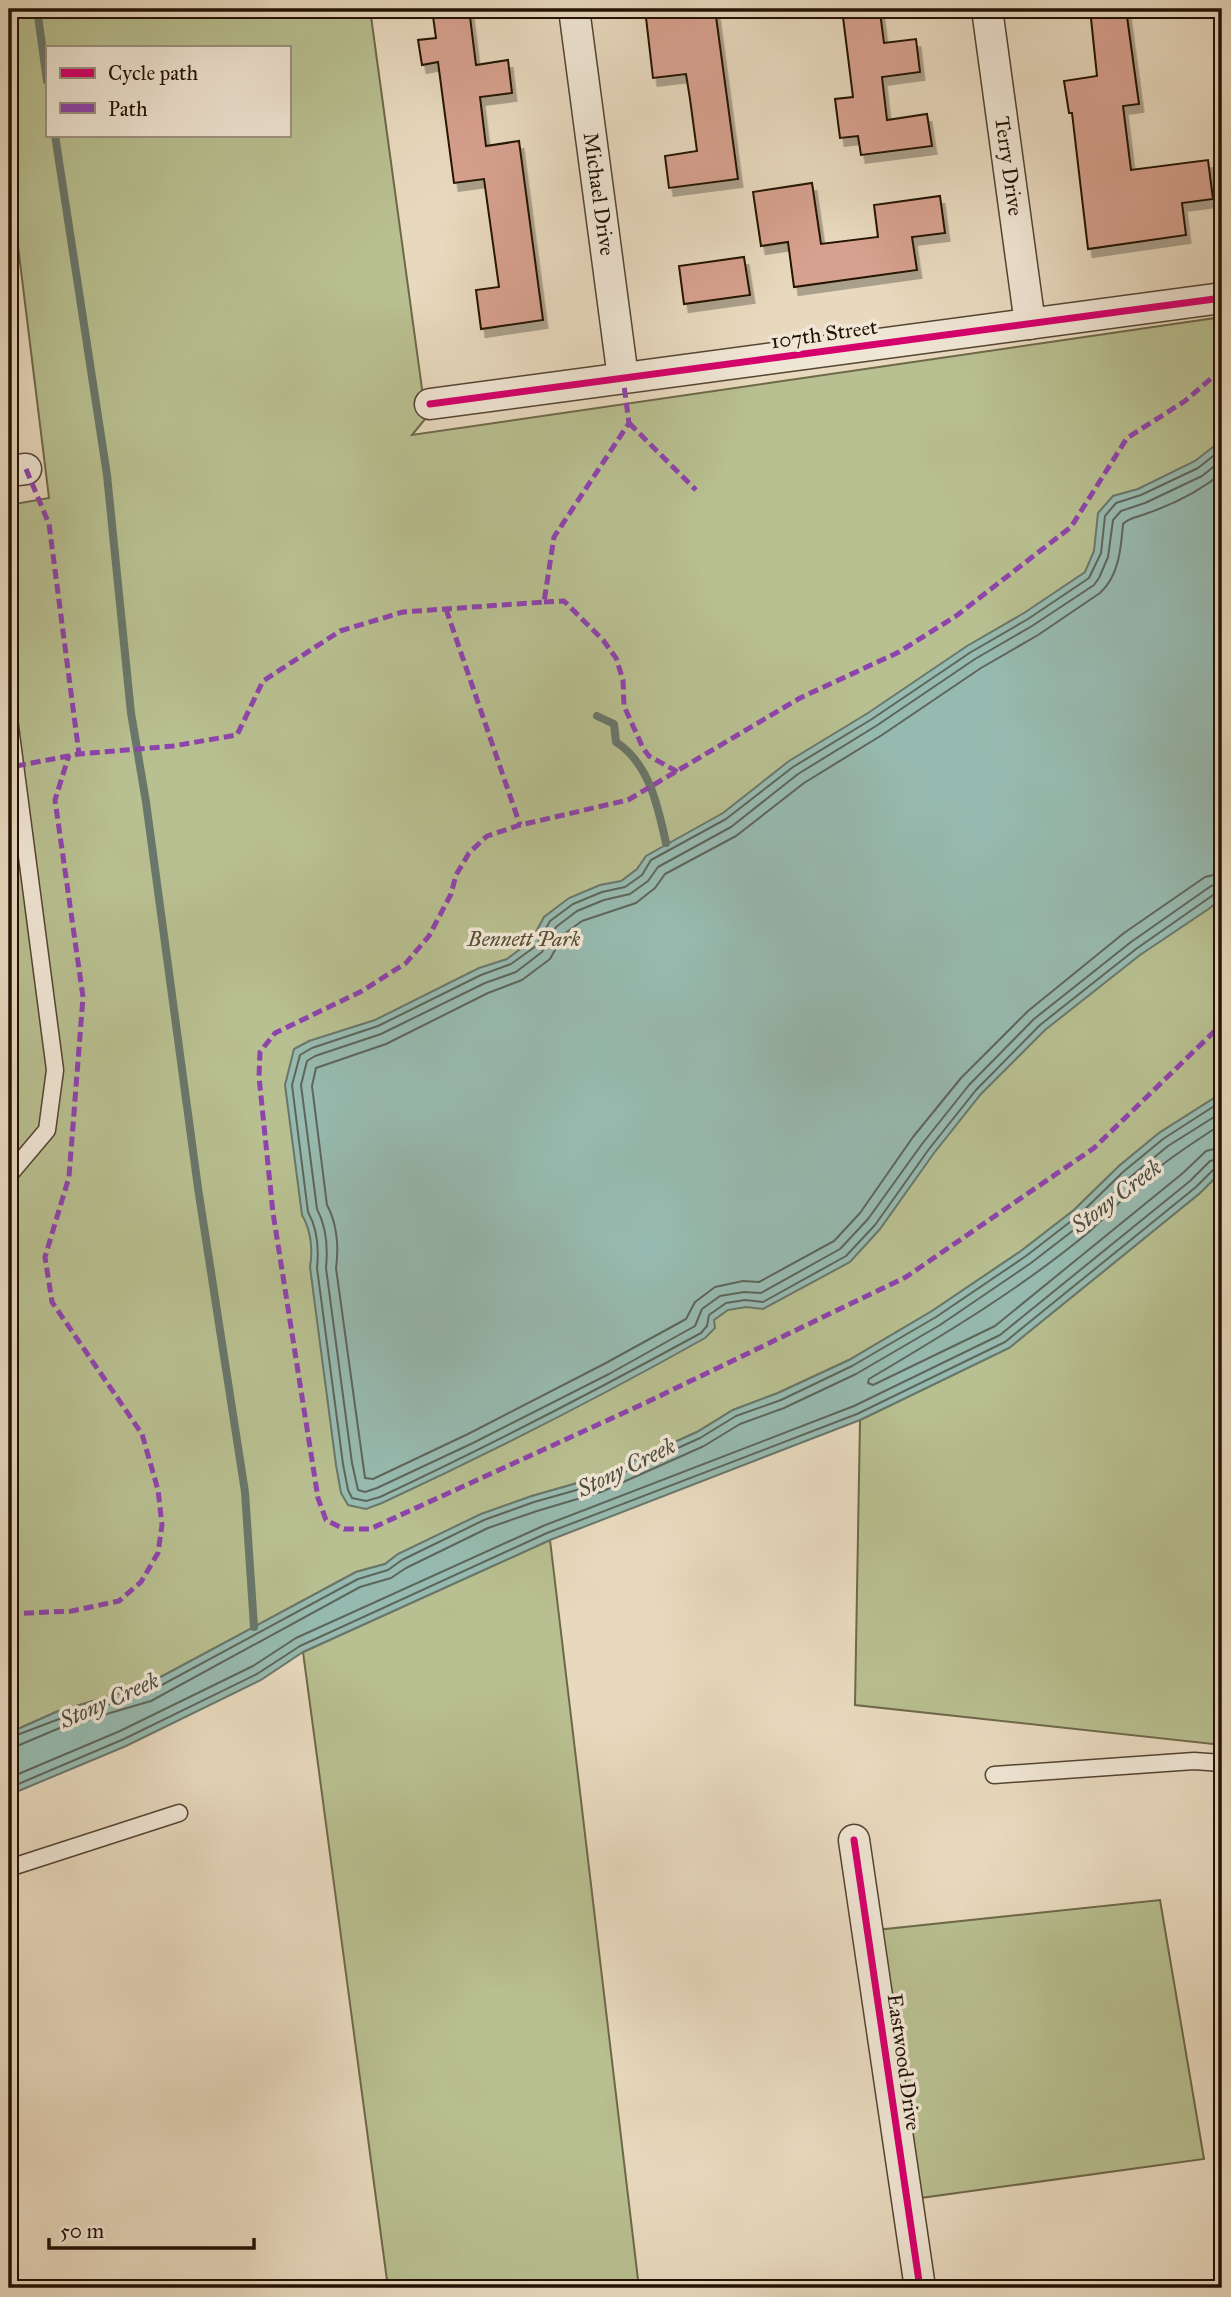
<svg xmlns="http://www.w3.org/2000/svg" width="1231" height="2297" viewBox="0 0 1231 2297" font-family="'IM FELL Great Primer',serif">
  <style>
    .green { fill: #b8bf90; stroke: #6e684a; stroke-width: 2; fill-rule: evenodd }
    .water { fill: #97bab0; stroke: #69776b; stroke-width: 2 }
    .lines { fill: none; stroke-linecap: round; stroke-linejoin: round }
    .shore { stroke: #5d665a; stroke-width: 2 }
    .stream { stroke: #69776b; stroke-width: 8 }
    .building { fill: #d7a18f; stroke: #231204; stroke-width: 2; filter: url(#shadow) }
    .service-casing { stroke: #544432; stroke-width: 19 }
    .minor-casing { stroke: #544432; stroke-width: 33 }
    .service { stroke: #f0e6d5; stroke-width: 16 }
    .minor { stroke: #f0e6d5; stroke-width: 30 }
    .quiet { stroke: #8e44ad; stroke-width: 5; stroke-dasharray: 10 5; stroke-linecap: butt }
    .cycleway-casing { stroke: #f0e6d5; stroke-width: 11 }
    .cycleway { stroke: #d6006c; stroke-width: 7 }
    .labels { text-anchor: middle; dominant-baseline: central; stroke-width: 7; stroke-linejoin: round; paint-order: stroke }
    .street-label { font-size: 21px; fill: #231204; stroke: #f0e6d5 }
    .park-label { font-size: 21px; font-style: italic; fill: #574f35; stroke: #f0e6d5 }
    .water-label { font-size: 23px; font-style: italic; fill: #4c4d40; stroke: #f0e6d5 }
  </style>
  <defs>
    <filter id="shadow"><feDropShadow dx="4.5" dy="8" stdDeviation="0" flood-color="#0004"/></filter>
  </defs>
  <rect width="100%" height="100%" fill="#e8d9be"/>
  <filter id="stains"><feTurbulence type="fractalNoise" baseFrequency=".00286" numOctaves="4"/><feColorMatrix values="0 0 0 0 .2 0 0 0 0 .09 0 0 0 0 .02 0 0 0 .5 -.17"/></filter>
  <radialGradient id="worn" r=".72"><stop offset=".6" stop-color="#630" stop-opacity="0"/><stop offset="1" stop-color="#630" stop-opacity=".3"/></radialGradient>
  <g class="green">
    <path d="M 9,9 L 370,9 L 426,418 L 412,435 L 1222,317 L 1222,1093 L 1159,1133 L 1119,1166 L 1074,1210 L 1021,1251 L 932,1311 L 849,1360 L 778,1393 L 733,1410 L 697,1432 L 595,1478 L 532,1496 L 482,1514 L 398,1554 L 385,1564 L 356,1572 L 144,1686 L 56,1712 L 9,1733 L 9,505 L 49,498 L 9,173 ZM 47,47 L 289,47 L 289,135 L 47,135 Z"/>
    <polygon points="1222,1171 1222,1745 855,1705 860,1420 1009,1348 1200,1193"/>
    <polygon points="550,1540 639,2288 388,2288 303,1652"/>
    <polygon points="1160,1900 1204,2159 906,2200 867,1931"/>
  </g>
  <g class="water">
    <path d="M 1222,440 L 1222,897 L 1210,908 L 1140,955 L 1045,1030 L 981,1094 L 934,1153 L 880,1229 L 850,1262 L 763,1309 L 746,1307 L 728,1310 L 714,1320 L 715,1328 L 705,1338 C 600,1397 492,1452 382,1503 L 366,1509 L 348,1505 L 341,1493 L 336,1465 L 310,1267 C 313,1250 311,1230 302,1215 L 285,1085 L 294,1049 L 309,1041 L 375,1020 L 479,968 L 507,959 L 531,941 L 544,917 L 569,898 L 600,885 L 621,881 L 637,869 L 646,856 L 723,813 L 789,761 L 868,713 L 967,646 L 1024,613 L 1085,572 L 1094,551 L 1098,513 L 1113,496 L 1138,489 L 1195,461 Z"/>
    <polygon points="1222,1093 1222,1171 1200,1193 1009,1348 860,1420 550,1540 303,1652 261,1680 126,1746 9,1795 9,1733 56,1712 144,1686 356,1572 385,1564 398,1554 481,1514 532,1496 595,1478 697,1432 733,1410 778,1393 849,1360 932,1311 1021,1251 1074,1210 1119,1166 1159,1133"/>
  </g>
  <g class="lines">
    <g class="shore">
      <path d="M 1222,449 L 1198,468 L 1141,495 L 1116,503 L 1105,516 L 1101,553 L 1089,578 L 1028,619 L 971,652 L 872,719 L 793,767 L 726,819 L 651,860 L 642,875 L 625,887 L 602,892 L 573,904 L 550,921 L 536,946 L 511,964 L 481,975 L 378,1026 L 312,1048 L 300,1055 L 292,1085 L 308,1212 C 317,1228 319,1249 317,1268 L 343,1464 L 348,1490 L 352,1498 L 366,1501 L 380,1497 C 489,1446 595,1391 701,1333 L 707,1326 L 709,1315 L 726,1303 L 745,1300 L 763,1302 L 846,1256 L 875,1225 L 929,1149 L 976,1090 L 1040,1025 L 1136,949 L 1216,893 L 1222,892"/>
      <path d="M 1222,460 L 1202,476 L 1145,503 L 1121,511 L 1113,520 L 1108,557 L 1099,578 L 1094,585 L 1032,626 L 975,659 L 876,726 L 798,774 L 731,827 L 658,867 L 648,881 L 630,894 L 604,900 L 577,911 L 556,927 L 542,952 L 516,972 L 485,983 L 381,1034 L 315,1056 L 307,1061 L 301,1085 L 317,1209 C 326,1226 328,1248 326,1268 L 352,1463 L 358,1490 L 365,1492 L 377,1488 L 473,1443 L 609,1374 L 695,1326 L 702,1309 L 720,1296 L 744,1292 L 761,1293 L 840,1249 L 868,1219 L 922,1144 L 969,1085 L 1034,1019 L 1131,942 L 1211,886 L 1222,883"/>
      <path d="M 1222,473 C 1201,490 1174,504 1148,513 C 1139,517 1129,517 1123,524 C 1121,548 1119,576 1100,593 L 1038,635 L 981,668 L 882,735 L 804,783 L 736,836 L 665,874 L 655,888 L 636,903 L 582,921 L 564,934 L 550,959 L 522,980 L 488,993 L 386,1044 L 316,1068 L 312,1086 L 327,1205 C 337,1223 339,1247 336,1268 L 365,1478 L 373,1479 L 468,1434 L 604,1364 L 686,1319 L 695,1302 L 715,1287 L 743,1281 L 759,1282 L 834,1241 L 860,1213 L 913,1137 L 961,1078 L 1028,1011 L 1124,933 L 1205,877 L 1222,873"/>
      <path d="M 1222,1124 C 1192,1143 1163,1162 1136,1186 C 1120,1201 1106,1217 1090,1231 C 1022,1288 945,1334 869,1379 L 868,1383 L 873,1385 L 995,1326 L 1183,1173 L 1206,1151 L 1222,1147"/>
      <polyline points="9,1738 59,1719 147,1693 358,1579 388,1570 402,1560 484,1520 534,1502 598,1484 700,1438 736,1416 781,1400 852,1366 936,1317 1026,1256 1079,1215 1123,1172 1163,1139 1222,1101"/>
      <polyline points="9,1747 17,1746 62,1727 151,1701 360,1587 391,1578 406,1568 488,1528 537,1511 601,1492 704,1446 740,1424 784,1408 856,1374 940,1325 1031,1263 1084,1222 1129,1178 1168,1146 1222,1112"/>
      <polyline points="9,1778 120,1731 253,1666 296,1638 543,1526 854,1406 1000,1335 1190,1181 1210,1161 1222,1158"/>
      <polyline points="9,1788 124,1739 257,1674 300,1646 547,1533 857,1414 1005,1342 1196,1187 1215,1168 1222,1167"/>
    </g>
    <g class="stream">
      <polyline points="37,9 47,81"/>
      <polyline points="55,135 107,475 131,713 146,802 198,1188 245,1492 254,1627"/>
      <path d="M 597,716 L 614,724 L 616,742 C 649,763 658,806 666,843"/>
    </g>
  </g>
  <g class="building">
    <polygon points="432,9 469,9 476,65 508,60 512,93 480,97 486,146 519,141 543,320 481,329 476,290 499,287 484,179 454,183 438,62 422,65 418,40 436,38"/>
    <polygon points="645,9 715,9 738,179 669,188 665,156 697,151 690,99 686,74 653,78"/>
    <polygon points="1090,9 1126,9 1139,104 1123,106 1131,170 1208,160 1213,199 1182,203 1186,235 1088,249 1072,113 1069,113 1064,81 1097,76"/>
    <polygon points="880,12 884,43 916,39 920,72 882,77 887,120 927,114 932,146 861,155 858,136 840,138 835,99 853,97 843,17"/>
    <polygon points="812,183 821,244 878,237 874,205 940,196 945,233 912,237 917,270 794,287 788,242 761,246 753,192"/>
    <polygon points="744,257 750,295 684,304 679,266"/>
  </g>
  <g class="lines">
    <g class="service-casing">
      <g id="service">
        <polyline points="9,719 55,1070 47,1130 9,1175"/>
        <polyline points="994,1775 1194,1761 1222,1763"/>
        <polyline points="9,1868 179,1813"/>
      </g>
    </g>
    <g class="minor-casing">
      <g id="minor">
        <polyline points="574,9 623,378"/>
        <polyline points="987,9 1030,324"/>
        <polyline points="430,404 1222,298"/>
        <polyline points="9,471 26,469"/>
        <polyline points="854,1840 920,2288"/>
      </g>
    </g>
    <use href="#service" class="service"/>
    <use href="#minor" class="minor"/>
    <g class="quiet">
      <polyline points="1222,369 1185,401 1127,438 1071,527 956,616 899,652 800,698 628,800 520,825 487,836 469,853 456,875 451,894 429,936 406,963 362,991 275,1033 260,1052 259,1077 273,1213 318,1498 326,1520 344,1529 370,1529 643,1404 906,1277 1094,1148 1222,1024"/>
      <polyline points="629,423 696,490"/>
      <polyline points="26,469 49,524 79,754"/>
      <polyline points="544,602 564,601 603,640 616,658 623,680 624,706 643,748 649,756 678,772"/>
      <polyline points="446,609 520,825"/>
      <polyline points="16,766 79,754 173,746 237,735 263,681 340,631 403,612 544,602 554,537 629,423 623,378"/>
      <polyline points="9,1614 72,1611 119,1601 141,1582 158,1553 162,1525 158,1490 142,1434 52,1302 45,1257 69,1177 83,997 55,800 69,755"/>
    </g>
    <g class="cycleway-casing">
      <g id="cycleway">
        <polyline points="430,404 1222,298"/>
        <polyline points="854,1840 920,2288"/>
      </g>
    </g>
    <use href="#cycleway" class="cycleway"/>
  </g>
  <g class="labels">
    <g class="street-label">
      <text transform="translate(1009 166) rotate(82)">Terry Drive</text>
      <text transform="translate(599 194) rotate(82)">Michael Drive</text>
      <text transform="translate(824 334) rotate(-8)">107th Street</text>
      <text transform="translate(904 2062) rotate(82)">Eastwood Drive</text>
    </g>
    <g class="park-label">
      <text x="524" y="939">Bennett Park</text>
    </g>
    <g class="water-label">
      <text transform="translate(1116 1196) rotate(-37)">Stony Creek</text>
      <text transform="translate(626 1467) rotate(-26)">Stony Creek</text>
      <text transform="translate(109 1700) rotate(-24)">Stony Creek</text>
    </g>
  </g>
  <rect width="1231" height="2297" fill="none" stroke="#e8d9be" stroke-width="35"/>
  <rect x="10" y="10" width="1210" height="2276" fill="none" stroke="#231204" stroke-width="3.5"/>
  <rect x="18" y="18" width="1196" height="2262" fill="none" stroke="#231204" stroke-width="2"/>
  <rect x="46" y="46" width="245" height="91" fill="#f0e6d5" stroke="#9e9181" stroke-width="2"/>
  <rect x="60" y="68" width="35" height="10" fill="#d6006c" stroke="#9e9181" stroke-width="2"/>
  <text x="108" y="80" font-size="21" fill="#231204">Cycle path</text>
  <rect x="60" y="103" width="35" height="10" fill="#8e44ad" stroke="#9e9181" stroke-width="2"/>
  <text x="108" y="116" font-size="21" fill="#231204">Path</text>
  <path d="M49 2238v10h205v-10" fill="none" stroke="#231204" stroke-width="3.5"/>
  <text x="60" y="2238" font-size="21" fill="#231204" stroke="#f0e6d5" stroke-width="5" paint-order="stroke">50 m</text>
  <rect width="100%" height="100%" filter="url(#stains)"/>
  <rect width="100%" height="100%" fill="url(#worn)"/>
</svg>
